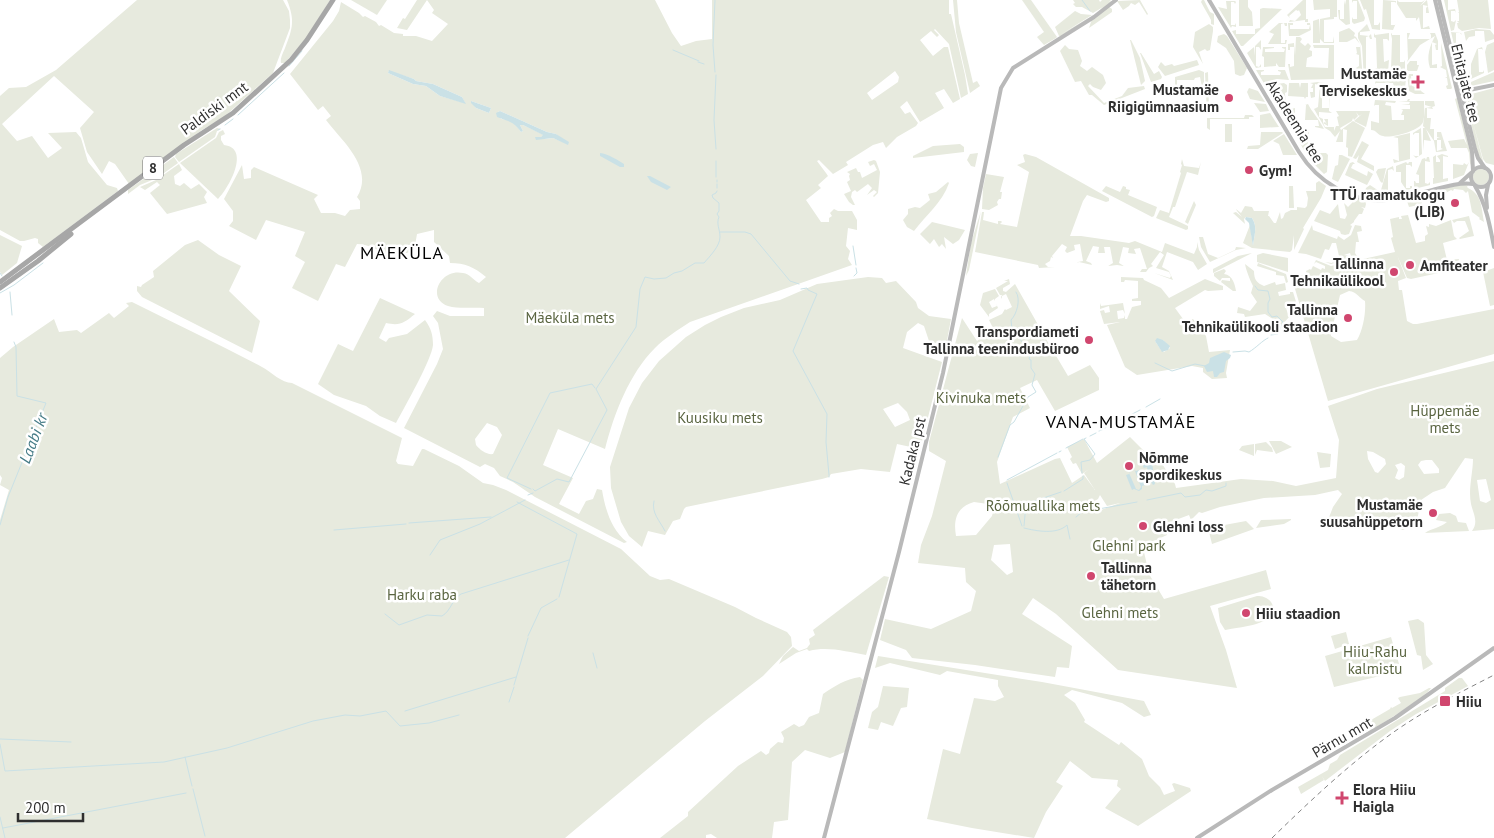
<svg xmlns="http://www.w3.org/2000/svg" width="1494" height="838" viewBox="0 0 1494 838" font-family="'PT Sans',sans-serif">
  <style>
    .green { fill: #e7eade; fill-rule: evenodd }
    .water { fill: #cae1e6; fill-rule: evenodd }
    .lines { fill: none; stroke-linecap: round; stroke-linejoin: round }
    .stream { stroke: #cae1e6; stroke-width: 1 }
    .secondary { stroke: #b9b9b9; stroke-width: 4 }
    .primary { stroke: #a7a7a7; stroke-width: 5 }
    .rail { stroke: #848484; stroke-width: 1; stroke-dasharray: 5 4; stroke-linecap: butt }
    .poi-dot { fill: #d0466e; stroke: #fff; stroke-width: 2 }
    .labels { text-anchor: middle; dominant-baseline: central; stroke-width: 5; stroke-linejoin: round; paint-order: stroke }
    .shield { fill: #fff; stroke: #6d6d6d; stroke-width: 1 }
    .shield-label { font-size: 14px; font-weight: bold; fill: #2f2f2f }
    .poi-label { font-size: 15px; font-weight: bold; fill: #2f2f2f; stroke: #fff; text-anchor: start }
    .street-label { font-size: 15px; fill: #2f2f2f; stroke: #fff }
    .park-label { font-size: 15px; fill: #5a6541; stroke: #fff }
    .water-label { font-size: 16px; font-style: italic; fill: #467c87; stroke: #fff }
    .quarter-label { font-size: 18px; letter-spacing: 1px; fill: #000; stroke: #fff }
  </style>
  <rect width="100%" height="100%" fill="#fff"/>
  <g class="green">
    <polygon points="137,0 283,0 289,11 290,20 290,28 273,73 224,117 202,130 129,184 115,164 109,161 102,174 87,152 80,128 94,112 54,76 2,124 17,141 32,136 48,158 62,148 48,133 76,132 81,138 88,162 107,185 117,188 118,191 43,247 38,243 38,239 35,238 24,241 20,241 0,230 0,96 9,88 26,87 56,70"/>
    <path d="M 287,0 L 330,0 L 307,37 L 285,63 L 281,63 C 280,58 283,53 285,48 C 293,28 295,20 287,0 Z"/>
    <polygon points="351,0 387,0 377,15"/>
    <polygon points="417,0 427,0 407,30 397,28 403,18 405,19"/>
    <path d="M 427,0 L 655,0 L 672,33 L 681,46 L 696,41 L 712,39 L 712,0 L 949,0 L 949,14 L 951,14 L 965,75 L 968,94 L 961,98 L 949,44 L 935,29 L 934,30 L 939,35 L 937,37 L 931,31 L 920,40 L 933,56 L 944,47 L 948,47 L 960,99 L 953,103 L 944,89 L 935,93 L 944,108 L 920,122 L 907,101 L 900,107 L 905,114 L 910,112 L 918,123 L 916,126 L 897,137 L 886,148 L 883,142 L 873,145 L 846,162 L 848,165 L 833,174 L 819,160 L 817,161 L 826,173 L 828,176 L 818,185 L 821,188 L 806,200 L 821,222 L 829,222 L 829,218 L 832,216 L 830,213 L 834,209 L 838,211 L 852,211 L 857,220 L 857,230 L 848,228 L 846,246 L 850,251 L 848,259 L 852,265 L 690,322 C 678,330 665,338 655,348 C 629,374 614,414 605,449 L 558,429 L 543,465 L 573,478 L 559,504 L 579,514 L 586,501 L 593,499 L 597,489 L 602,490 C 605,508 611,530 627,542 L 624,543 L 535,497 L 513,482 L 500,476 L 494,468 L 485,464 L 480,467 L 404,428 L 437,364 L 443,349 L 438,323 L 433,316 L 437,311 L 450,316 L 484,316 L 484,308 C 473,307 458,309 448,306 C 426,299 440,268 463,273 C 470,274 473,280 479,283 L 486,277 C 474,267 465,263 450,263 L 449,256 L 434,242 L 434,230 L 417,234 L 414,251 C 404,254 396,256 385,253 C 376,250 368,244 357,244 L 345,267 L 336,264 L 318,301 L 292,288 L 305,262 L 295,256 L 305,232 L 266,220 L 256,240 L 229,226 L 233,221 L 233,211 L 224,199 L 242,165 L 244,179 L 251,178 L 251,170 L 254,167 L 318,195 L 314,199 L 321,213 L 335,213 L 345,216 L 350,210 L 360,209 L 360,201 L 357,197 C 375,168 341,140 326,120 L 331,116 L 323,106 L 318,110 L 290,74 L 333,21 L 339,11 L 341,2 L 359,13 L 363,17 L 365,16 L 376,22 L 379,26 L 381,25 L 394,33 L 403,34 L 403,36 L 416,36 L 432,41 L 448,24 L 432,13 L 434,10 ZM 389,71 L 414,79 L 416,81 L 433,84 L 462,97 L 465,103 L 440,96 L 426,86 L 413,84 L 388,73 ZM 895,71 L 899,77 L 898,82 L 872,100 L 867,93 ZM 471,101 L 491,108 L 489,113 L 476,108 ZM 500,111 L 547,132 L 556,134 L 568,144 L 553,138 L 545,139 L 541,137 L 544,135 L 523,125 L 520,125 L 523,131 L 521,132 C 515,124 511,119 501,119 L 498,112 ZM 487,423 L 497,427 L 502,435 L 493,454 C 487,455 480,450 476,445 L 475,439 Z"/>
    <polygon points="953,0 957,0 959,23 973,83 977,81 980,86 970,93 956,32"/>
    <polygon points="1022,0 1031,0 1057,37 1056,38 1044,45 1037,37 1044,32"/>
    <polygon points="1073,0 1099,0 1100,2 1102,0 1111,0 1109,2 1114,0 1095,14 1103,7 1093,13 1082,7 1076,7 1073,4 1075,3"/>
    <polygon points="1140,0 1148,14 1147,15 1139,2 1135,5 1131,3 1129,6 1123,10 1117,1"/>
    <path d="M 1202,0 L 1204,0 L 1210,12 L 1214,14 L 1214,25 L 1211,24 L 1211,20 C 1208,14 1204,8 1201,2 Z"/>
    <polygon points="1239,0 1248,0 1248,7 1252,12 1253,26 1239,26"/>
    <polygon points="1303,0 1306,0 1306,19 1308,19 1308,22 1305,22 1305,20 1289,22 1290,20 1295,21 1301,15 1299,10 1298,11 1296,10 1289,16 1290,18 1287,15"/>
    <polygon points="1313,0 1337,0 1337,17 1334,17 1334,19 1324,20 1324,42 1333,42 1334,36 1334,43 1324,43 1320,39 1320,43 1313,43 1313,21 1319,19 1320,35 1320,19 1330,17 1330,9 1314,10"/>
    <polygon points="1344,0 1345,5 1346,0 1349,0 1350,24 1346,25 1339,19 1338,10 1340,10 1340,19 1344,19"/>
    <polygon points="1352,0 1358,0 1365,18 1364,21 1354,24 1352,22 1352,17 1353,19 1357,19 1357,1 1353,1 1352,3"/>
    <polygon points="1360,0 1374,0 1374,25 1378,25 1380,22 1380,30 1372,29 1366,9 1364,10"/>
    <polygon points="1383,0 1396,1 1396,3 1395,2 1391,2 1391,25 1395,25 1396,23 1393,30 1382,29"/>
    <polygon points="1397,0 1399,2 1422,2 1425,0 1420,6 1427,0 1429,13 1426,13 1426,8 1428,6 1423,5 1423,28 1429,26 1430,29 1421,29 1419,17 1416,21 1416,18 1406,18 1397,4"/>
    <polygon points="1444,0 1448,0 1448,10 1455,9 1456,13 1455,11 1451,11 1451,21 1454,22 1456,20 1454,30 1451,31"/>
    <polygon points="1457,0 1488,0 1491,29 1479,28 1462,31 1458,28 1457,23 1459,23 1457,21 1459,21 1459,13 1458,12 1459,12"/>
    <polygon points="1226,1 1235,1 1236,2 1235,4 1234,2 1231,2 1231,25 1235,25 1236,23 1236,27 1232,26 1231,28 1218,7 1227,9"/>
    <polygon points="1109,7 1112,9 1112,12 1089,28 1092,19"/>
    <polygon points="1263,8 1282,9 1243,46 1241,46 1232,31 1236,30 1236,34 1255,34 1255,29 1260,28 1260,9"/>
    <polygon points="1075,11 1081,14 1092,15 1060,35 1092,16 1061,36 1059,36 1055,27"/>
    <polygon points="1279,23 1287,23 1287,26 1285,26 1284,23 1281,24 1281,43 1285,43 1285,40 1287,40 1286,44 1268,44 1274,34 1269,32"/>
    <polygon points="1288,23 1293,23 1293,25 1290,25 1290,29 1309,29 1310,25 1307,25 1307,23 1310,23 1311,30 1299,36 1289,36"/>
    <polygon points="1209,24 1213,27 1213,31 1210,29 1213,31 1210,50 1207,51 1205,49 1199,52 1203,64 1193,47 1195,32"/>
    <polygon points="1367,24 1370,31 1360,32 1360,35 1369,36 1371,34 1372,39 1370,39 1369,36 1366,37 1366,75 1369,75 1370,72 1372,72 1372,79 1364,79 1362,46 1358,38 1358,33"/>
    <polygon points="1349,28 1355,33 1354,36 1356,37 1360,44 1355,38 1347,42 1339,42 1339,32"/>
    <polygon points="1476,29 1490,30 1494,35 1494,39 1485,42 1484,31 1475,31 1475,36 1469,37 1466,41 1464,32"/>
    <polygon points="1451,32 1461,33 1462,35 1460,33 1456,33 1456,44 1459,44 1459,55 1462,55 1461,66 1464,67 1464,77 1468,78 1470,70 1469,78 1462,77"/>
    <polygon points="1374,33 1375,35 1389,33 1389,41 1387,39 1383,39 1384,62 1389,60 1388,72 1380,72 1380,69 1378,72 1375,71 1375,69 1377,68 1376,38 1374,37"/>
    <polygon points="1392,33 1392,35 1400,35 1400,62 1404,62 1405,60 1405,71 1391,70 1392,39 1391,34"/>
    <path d="M 1407,33 L 1410,33 L 1408,39 L 1431,39 L 1431,35 L 1430,33 L 1435,33 L 1438,41 L 1438,50 L 1436,50 L 1435,45 L 1437,44 L 1432,42 L 1432,65 L 1437,64 L 1437,68 L 1430,68 C 1426,56 1430,46 1435,36 L 1420,45 L 1407,62 L 1408,59 Z"/>
    <polygon points="1224,34 1227,36 1247,68 1244,75 1240,76 1235,74 1234,61 1226,48 1217,42 1218,36"/>
    <polygon points="1296,37 1300,37 1302,39 1300,42 1305,46 1308,43 1311,46 1309,50 1312,51 1312,56 1307,58 1306,67 1328,68 1329,48 1314,48 1313,45 1334,45 1334,79 1291,80 1288,64 1290,64 1290,67 1294,66 1294,47 1290,47 1290,50 1288,50 1288,44 1294,43 1295,56"/>
    <polygon points="1130,40 1131,40 1140,58 1145,81 1141,85"/>
    <polygon points="1261,40 1261,50 1259,47 1256,47 1256,66 1259,67 1261,64 1261,67 1256,68 1247,53 1254,47 1255,56 1255,46"/>
    <polygon points="1494,42 1494,70 1488,73 1485,52 1487,45"/>
    <polygon points="1441,43 1452,88 1451,89 1447,89 1446,86 1448,85 1447,78 1445,78 1447,77 1446,70 1440,67 1442,66"/>
    <polygon points="1360,44 1363,79 1352,79 1357,77 1357,69 1356,68 1359,66 1359,55 1356,54 1357,53 1356,47 1360,47"/>
    <polygon points="1065,45 1069,49 1078,50 1082,61 1080,66 1087,71 1092,67 1103,75 1106,83 1101,90 1093,87 1090,84 1088,86 1104,103 1122,96 1128,88 1144,86 1145,89 1104,105 1092,95 1089,95 1081,81 1075,82 1060,51"/>
    <polygon points="1263,47 1274,47 1274,48 1265,49 1265,52 1284,52 1285,49 1282,48 1282,47 1286,47 1285,67 1279,67 1276,63 1276,66 1264,67 1264,57 1262,56"/>
    <polygon points="1482,47 1483,50 1482,49 1478,49 1479,72 1483,72 1484,70 1484,73 1471,79 1471,64 1477,49"/>
    <polygon points="1140,53 1141,53 1154,74 1159,71 1162,77 1161,79 1151,82"/>
    <polygon points="1197,60 1199,65 1165,76 1158,67 1161,62 1165,66 1172,64 1174,66"/>
    <polygon points="1410,61 1417,61 1417,65 1419,65 1417,71 1407,71 1407,65"/>
    <polygon points="1199,70 1204,72 1204,87 1202,87 1200,77 1195,78 1194,80 1177,80 1177,87 1175,87 1175,77"/>
    <polygon points="1256,70 1264,70 1264,71 1261,72 1261,75 1280,75 1281,72 1278,71 1278,70 1285,70 1289,80 1277,79 1265,85"/>
    <polygon points="1208,72 1209,113 1207,114 1205,73"/>
    <polygon points="1494,72 1494,81 1471,86 1471,82"/>
    <polygon points="1376,73 1383,73 1381,75 1381,79 1406,78 1405,89 1400,97 1375,97 1376,87 1383,87 1381,94 1396,93 1393,83 1376,83 1375,84"/>
    <polygon points="1407,74 1413,74 1413,76 1411,76 1412,86 1421,89 1421,91 1425,94 1415,94 1409,91"/>
    <polygon points="1318,82 1325,83 1322,83 1322,108 1329,108 1329,97 1327,97 1329,95 1329,86 1327,84 1330,84 1329,111 1332,113 1319,112 1319,117 1323,119 1323,123 1325,122 1327,124 1324,119 1328,119 1328,126 1323,123 1325,127 1334,127 1334,131 1336,126 1339,126 1337,117 1339,116 1336,111 1370,111 1366,127 1354,121 1362,114 1359,116 1356,112 1358,116 1354,120 1353,118 1352,121 1340,128 1341,130 1353,121 1365,128 1352,157 1348,156 1348,148 1346,147 1347,130 1343,129 1343,142 1336,142 1340,131 1335,137 1330,131 1325,128 1314,109 1318,107 1320,85 1315,84 1315,97 1311,98 1310,92 1313,92 1313,88 1311,88 1313,84 1310,83"/>
    <polygon points="1284,83 1287,85 1287,92 1285,93 1286,106 1285,107 1278,106 1267,89 1277,84"/>
    <polygon points="1289,83 1299,83 1300,88 1301,83 1308,83 1308,97 1306,97 1305,99 1304,97 1288,96"/>
    <polygon points="1249,88 1258,91 1265,102 1250,99 1247,92"/>
    <polygon points="1494,88 1494,165 1486,163 1483,159 1472,119 1483,161 1481,162 1478,156 1466,99 1470,110 1467,98 1468,95"/>
    <polygon points="1457,98 1470,152 1471,165 1470,163 1469,153 1467,148 1451,148 1448,141 1464,139 1467,145 1455,99"/>
    <path d="M 1408,99 L 1410,99 L 1409,101 L 1424,101 C 1424,108 1425,116 1423,122 C 1421,130 1391,139 1383,136 C 1377,135 1377,130 1371,130 L 1371,121 L 1379,123 L 1379,105 L 1375,105 L 1374,106 L 1375,100 L 1396,101 L 1395,103 L 1386,102 L 1385,105 L 1391,106 L 1392,120 L 1404,120 L 1404,115 L 1401,115 L 1403,110 L 1401,109 L 1410,109 L 1410,105 L 1401,104 L 1409,104 L 1410,102 L 1398,101 L 1407,101 Z"/>
    <polygon points="1425,101 1434,101 1435,106 1432,107 1433,109 1427,108 1427,118 1431,118 1430,129 1434,129 1434,140 1437,140 1437,151 1443,149 1441,148 1441,140 1437,140 1437,138 1440,138 1437,137 1437,132 1441,132 1447,151 1436,152 1434,141 1426,129 1431,141 1424,140 1423,151 1423,128 1425,128 1423,126 1425,108 1432,107 1425,105"/>
    <polygon points="1254,103 1266,104 1269,111 1260,112"/>
    <path d="M 1308,104 C 1312,112 1319,119 1324,129 L 1315,127 L 1315,126 L 1319,126 L 1318,120 L 1305,120 L 1306,105 L 1305,105 Z"/>
    <polygon points="1295,108 1295,116 1294,117 1294,130 1291,129 1283,115 1287,110"/>
    <polygon points="1270,113 1279,127 1260,128 1260,115"/>
    <polygon points="1245,115 1252,115 1254,117 1249,117 1249,119 1210,119 1210,130 1207,128 1207,118 1244,118"/>
    <rect x="1225" y="124" width="7" height="18"/>
    <polygon points="217,128 221,129 217,131 215,137 179,162 175,157 176,154"/>
    <polygon points="1421,128 1422,154 1416,158 1413,155 1415,156 1419,156 1419,133 1415,133 1413,135 1413,133"/>
    <path d="M 223,130 L 225,134 L 221,136 L 221,140 L 224,145 C 251,148 229,188 218,199 L 180,163 L 216,138 L 219,132 Z"/>
    <polygon points="1261,132 1282,132 1283,133 1258,149 1247,149 1248,146 1260,145"/>
    <polygon points="1306,132 1309,132 1307,152 1305,152 1297,138 1299,134 1305,137"/>
    <polygon points="1410,133 1410,159 1394,163 1393,159 1399,161 1398,138 1393,137"/>
    <polygon points="1284,134 1297,155 1283,155 1279,144 1273,141"/>
    <polygon points="1362,141 1369,145 1361,159 1374,166 1374,171 1357,162 1359,155 1356,159 1353,158"/>
    <polygon points="1177,142 1184,166 1199,168 1201,162 1198,175 1187,172 1175,207 1173,207 1169,217 1188,226 1188,229 1186,230 1156,218 1160,210 1169,213 1181,173 1180,172 1182,165 1181,164 1182,159"/>
    <polygon points="960,144 964,147 964,152 913,158 913,156 933,146"/>
    <polygon points="978,153 975,167 971,166 967,160 970,154"/>
    <polygon points="1316,153 1326,153 1328,155 1327,172 1324,174 1310,160"/>
    <polygon points="1025,154 1036,157 1109,198 1109,201 1106,202 1087,195 1083,201 1070,236 1081,236 1129,243 1135,241 1162,252 1165,243 1194,254 1197,247 1197,242 1199,250 1207,264 1198,270 1193,262 1167,252 1162,267 1169,271 1173,280 1154,273 1170,278 1171,276 1169,272 1156,268 1150,269 1156,268 1164,255 1160,252 1151,264 1153,266 1149,268 1146,272 1140,272 1142,269 1147,269 1140,248 1134,249 1136,254 1128,253 1129,248 1123,247 1119,263 1124,266 1117,265 1108,266 1113,263 1110,247 1104,247 1105,253 1098,253 1099,247 1093,246 1086,261 1091,263 1092,265 1079,262 1077,263 1078,262 1083,261 1080,244 1074,245 1075,250 1067,253 1065,251 1067,247 1062,244 1052,256 1053,258 1051,257 1050,261 1045,264 1048,267 1055,267 1039,268 1038,265 975,252 982,212 984,212 983,220 998,224 998,221 1001,221 1002,222 1000,224 1017,227 1029,172 1017,165 1025,162 1023,155"/>
    <polygon points="1442,154 1448,156 1448,157 1443,156 1443,179 1448,178 1448,181 1433,184 1433,178 1434,178 1433,157 1436,155 1436,162 1440,162 1440,160 1437,156"/>
    <polygon points="1339,155 1342,155 1350,159 1338,182 1332,179 1335,166 1338,165"/>
    <polygon points="174,157 178,163 157,178 140,185 128,194 128,190"/>
    <polygon points="1427,157 1429,157 1430,162 1425,161 1425,183 1428,184 1430,182 1430,185 1414,189 1414,181 1415,181 1416,183 1419,183 1419,175 1416,174 1422,159 1425,158 1426,160"/>
    <polygon points="874,160 876,161 880,172 878,193 874,197 873,196 877,192 874,190 867,195 872,188 868,184 857,192 855,190 852,192 851,197 855,205 857,205 853,205 849,202 844,194 851,191 847,182 850,180 849,176 850,174 847,172 856,168 858,172 860,172 862,178 877,170 874,164 870,166 868,162"/>
    <polygon points="1353,162 1355,164 1353,164 1351,168 1367,176 1368,171 1373,174 1367,185 1345,175 1350,163"/>
    <polygon points="1406,162 1408,164 1409,162 1412,162 1412,167 1410,165 1406,165 1406,188 1410,188 1410,186 1412,186 1412,188 1407,191 1401,182 1401,172 1396,172 1396,166"/>
    <polygon points="1469,162 1464,175 1453,179 1453,164 1463,165 1464,163 1467,165"/>
    <polygon points="179,164 182,170 174,176 175,184 180,186 184,183 191,189 199,184 207,192 204,197 207,203 167,214 150,193 160,185 157,182 145,190 140,187 156,180"/>
    <polygon points="1393,166 1394,171 1392,169 1388,170 1388,192 1394,191 1394,194 1383,196 1381,190 1387,169"/>
    <polygon points="1386,168 1383,182 1382,183 1380,181 1376,172 1378,169"/>
    <circle cx="1481" cy="177" r="8"/>
    <polygon points="986,174 1004,177 1000,192 1002,192 1001,199 999,199 997,202 998,205 989,210 982,209 983,188"/>
    <path d="M 1319,181 L 1326,186 L 1321,198 L 1303,228 L 1304,229 L 1294,250 L 1294,235 L 1292,250 L 1290,252 L 1252,248 L 1243,243 L 1250,225 L 1253,246 C 1254,236 1258,227 1252,218 L 1246,217 L 1244,219 L 1245,224 L 1244,223 L 1233,213 L 1236,212 L 1242,217 L 1237,211 L 1236,209 L 1241,213 L 1245,206 L 1252,207 L 1254,211 L 1269,211 L 1268,216 L 1269,216 L 1274,223 L 1276,223 L 1280,212 L 1281,219 L 1283,218 L 1285,213 L 1291,210 L 1297,210 L 1297,207 L 1305,208 L 1307,206 L 1308,198 L 1306,191 L 1316,191 L 1316,183 Z"/>
    <path d="M 948,182 L 949,183 C 942,203 926,215 914,231 L 907,227 L 903,220 L 908,214 L 908,209 L 915,207 L 920,208 L 930,200 L 928,194 L 936,192 Z"/>
    <path d="M 1462,184 L 1468,185 L 1467,187 C 1469,189 1473,190 1476,194 C 1482,201 1482,213 1484,222 L 1479,219 L 1480,218 L 1472,212 L 1468,191 L 1466,193 L 1463,190 L 1454,189 L 1453,191 L 1451,190 L 1444,194 L 1443,192 L 1440,195 L 1439,193 L 1426,197 L 1424,200 L 1422,195 Z"/>
    <polygon points="1370,185 1379,191 1382,196 1364,194 1366,188"/>
    <polygon points="1106,186 1120,192 1123,186 1126,187 1126,189 1130,190 1128,195 1157,207 1154,216 1152,217 1102,191"/>
    <polygon points="1289,186 1293,186 1294,208 1289,208"/>
    <polygon points="1344,194 1365,201 1366,204 1365,208 1361,207 1364,209 1362,214 1359,214 1354,221 1354,222 1350,225 1352,226 1349,234 1345,235 1341,234 1340,231 1314,221 1320,210 1330,214 1338,204 1340,218 1345,219 1347,215 1344,203 1348,207 1352,203 1352,200 1342,197 1343,195 1345,196"/>
    <polygon points="1420,197 1422,203 1420,205 1422,205 1424,216 1423,218 1422,215 1421,218 1418,219 1416,207 1414,206 1419,205 1409,207 1407,201 1414,199 1414,198 1417,201 1415,198"/>
    <polygon points="1194,201 1196,205 1188,224 1185,222"/>
    <polygon points="981,211 969,270 966,276 971,243"/>
    <path d="M 1408,215 L 1416,243 L 1425,241 L 1425,236 L 1428,234 L 1426,226 L 1429,227 L 1429,224 L 1436,226 L 1451,220 L 1454,236 L 1457,239 L 1443,243 L 1447,260 L 1459,259 L 1457,269 L 1411,279 L 1407,278 L 1397,255 L 1406,278 L 1398,281 L 1399,290 L 1402,290 L 1407,321 L 1413,324 L 1417,324 L 1494,309 L 1494,354 L 1328,401 L 1293,282 L 1301,279 L 1294,281 L 1293,279 L 1295,277 L 1301,277 L 1301,275 L 1304,276 L 1307,274 L 1306,271 L 1310,269 L 1311,270 L 1313,266 L 1321,270 L 1322,268 L 1325,269 L 1325,266 L 1316,262 L 1314,264 L 1316,260 L 1331,266 L 1395,252 L 1391,238 L 1393,237 L 1390,219 L 1399,217 L 1399,219 L 1402,219 L 1401,216 ZM 1349,291 C 1357,292 1359,298 1365,301 C 1366,313 1363,330 1357,340 L 1341,342 L 1331,336 L 1331,334 L 1340,295 Z"/>
    <polygon points="1469,216 1474,236 1460,239 1459,238 1469,231 1465,221 1457,221 1454,223 1452,220"/>
    <polygon points="932,222 965,230 959,240 953,244 944,237 946,249 942,244 939,247 934,239 930,244 920,234"/>
    <polygon points="1312,225 1313,230 1337,239 1338,236 1344,240 1351,235 1355,225 1361,226 1362,231 1357,232 1359,242 1356,242 1355,253 1358,258 1352,259 1350,253 1344,255 1350,256 1351,259 1344,261 1342,259 1342,261 1331,264 1325,262 1332,263 1333,261 1337,261 1339,256 1336,243 1332,243 1329,250 1325,249 1321,259 1306,254 1298,253"/>
    <polygon points="0,235 22,246 17,263 2,275 0,272"/>
    <polygon points="1199,237 1203,237 1208,254 1218,258 1235,250 1236,247 1246,248 1236,250 1210,262 1201,247"/>
    <polygon points="198,240 219,255 241,266 229,291 260,321 252,353 142,297 137,291 137,286 141,287 142,285 154,277 153,271 185,245"/>
    <polygon points="1252,253 1213,273 1213,269 1238,256"/>
    <polygon points="1263,253 1288,258 1288,272 1257,262 1257,255"/>
    <polygon points="1258,263 1286,274 1288,282 1286,283 1284,276 1276,275 1276,272 1257,266"/>
    <path d="M 1245,264 L 1254,271 C 1254,280 1257,283 1264,286 L 1275,282 L 1276,285 L 1285,283 L 1286,290 L 1278,292 L 1279,296 L 1290,294 L 1290,292 L 1293,292 L 1298,308 L 1292,310 L 1286,308 L 1289,317 L 1282,325 L 1265,314 L 1245,317 L 1244,314 L 1237,313 L 1238,307 L 1250,311 L 1257,302 L 1251,293 L 1253,286 C 1250,280 1246,270 1245,264 Z"/>
    <polygon points="1494,268 1494,305 1490,306 1483,272"/>
    <path d="M 1224,269 L 1226,271 L 1224,274 C 1233,275 1235,285 1236,291 L 1233,291 L 1221,282 L 1222,280 L 1230,281 L 1230,278 L 1222,278 L 1220,281 L 1214,276 L 1214,273 Z"/>
    <path d="M 868,277 L 882,278 L 886,283 L 896,281 L 916,302 L 918,308 L 929,316 L 951,319 L 946,346 L 929,341 L 924,326 L 918,323 L 907,332 L 903,348 L 942,362 L 920,449 L 897,444 L 890,472 L 861,469 L 831,474 L 829,477 L 822,479 L 686,507 L 684,509 L 680,519 L 673,521 L 665,535 L 648,531 L 642,547 L 629,536 L 621,522 L 611,488 L 610,467 L 629,408 L 642,383 L 659,361 L 686,337 L 705,325 L 721,317 L 744,308 L 780,300 L 817,284 ZM 898,403 L 907,412 L 910,420 L 895,427 L 883,409 Z"/>
    <path d="M 1121,277 L 1143,278 L 1144,280 L 1161,288 L 1169,298 L 1205,279 L 1223,286 L 1223,290 L 1208,291 L 1205,290 L 1175,308 L 1183,319 L 1193,319 L 1206,336 L 1209,352 L 1230,350 L 1226,373 L 1227,378 L 1212,379 L 1203,372 L 1203,368 L 1192,366 L 1137,375 L 1125,367 L 1107,325 L 1120,322 L 1104,324 L 1100,311 L 1104,310 L 1105,313 L 1110,312 L 1109,306 L 1100,309 L 1100,303 L 1101,306 L 1123,303 L 1125,314 L 1123,310 L 1117,311 L 1118,319 L 1124,318 L 1125,315 L 1125,319 L 1127,319 L 1132,307 L 1141,305 L 1141,301 L 1132,301 L 1132,299 L 1138,298 L 1138,281 L 1125,280 L 1124,282 L 1121,282 ZM 1163,340 L 1170,348 L 1164,352 L 1161,350 L 1155,341 Z"/>
    <path d="M 1009,279 L 1010,284 L 1003,288 L 1003,291 L 1006,292 L 1015,284 L 1054,353 L 1057,351 L 1057,353 L 1055,354 L 1068,376 L 1090,365 L 1099,378 L 1099,390 L 1055,411 L 1037,380 L 1020,388 L 1030,408 L 1013,417 L 997,462 L 1000,484 L 1055,459 L 1060,458 L 1072,483 L 1084,475 L 1095,490 L 1084,473 L 1089,469 L 1082,474 L 1076,463 L 1073,464 L 1070,459 L 1072,457 L 1067,447 L 1084,439 L 1097,463 L 1130,437 L 1147,454 L 1151,452 L 1159,459 L 1175,484 L 1176,488 L 1241,479 L 1273,481 L 1296,486 L 1336,478 L 1339,440 L 1328,406 L 1377,389 L 1494,361 L 1494,529 L 1472,531 C 1479,522 1473,513 1471,504 C 1468,489 1473,473 1473,459 L 1465,458 L 1445,488 L 1433,492 L 1418,502 C 1420,516 1418,524 1403,530 L 1384,523 L 1352,525 L 1328,520 L 1333,507 L 1342,494 L 1338,490 L 1315,495 L 1264,498 L 1220,507 L 1202,513 L 1199,512 L 1191,520 L 1189,515 L 1165,524 L 1167,535 L 1154,541 L 1144,552 L 1149,574 L 1164,599 L 1266,570 L 1271,589 L 1210,606 L 1226,650 L 1237,688 L 1118,670 L 1056,614 L 1033,598 L 1022,614 L 1072,646 L 1069,668 L 1057,667 L 1055,677 L 975,665 L 912,658 L 906,650 L 880,640 L 885,619 L 931,629 L 971,611 L 976,591 L 966,582 L 965,568 L 918,563 L 921,545 L 932,516 L 946,461 L 929,451 L 929,442 L 962,318 L 977,341 L 993,328 L 989,320 L 1002,314 L 1005,309 L 1006,310 L 1012,307 L 1006,294 L 1002,296 L 1002,299 L 1001,297 L 1002,295 L 1000,295 L 996,288 L 1008,281 L 1004,281 ZM 1367,451 L 1373,452 L 1385,459 L 1386,464 L 1378,473 L 1375,472 L 1368,459 ZM 1426,460 L 1432,460 L 1439,469 L 1439,473 L 1424,474 L 1418,465 L 1421,461 ZM 1401,463 L 1405,466 L 1404,477 L 1399,480 L 1395,478 L 1398,470 L 1395,465 ZM 1486,479 L 1491,500 L 1486,503 L 1480,501 L 1477,480 ZM 1100,495 L 1107,506 L 1120,503 L 1101,510 L 1093,509 L 1093,502 L 1098,499 ZM 974,502 L 995,505 L 992,516 L 976,535 L 956,536 C 953,519 957,507 974,502 ZM 1010,544 L 1013,572 L 1007,575 L 991,560 L 994,545 Z"/>
    <polygon points="995,289 999,296 995,299 995,301 994,299 989,302 992,308 997,306 996,303 998,308 989,314 989,317 980,305 983,293"/>
    <path d="M 380,298 L 415,314 C 404,323 400,326 386,323 L 379,338 L 386,342 L 389,338 L 407,334 L 425,320 C 431,328 433,335 433,345 C 432,359 404,408 396,423 L 380,416 L 366,406 L 334,395 L 318,384 L 338,344 L 353,351 Z"/>
    <path d="M 132,302 C 176,324 219,344 262,367 C 271,372 282,383 292,383 L 402,438 L 396,461 L 398,464 L 413,466 L 422,449 L 424,449 L 459,466 L 483,483 L 493,485 L 506,490 L 621,549 L 650,576 L 660,580 L 669,579 L 735,607 L 756,618 L 787,632 L 791,637 L 792,646 L 763,676 L 705,721 L 565,838 L 0,838 L 0,520 L 9,490 L 0,485 L 2,478 L 0,475 L 0,358 L 13,347 L 54,319 L 59,332 L 77,330 L 81,333 L 109,313 L 114,318 L 129,306 L 126,303 Z"/>
    <polygon points="1269,441 1281,441 1292,447 1276,454"/>
    <polygon points="1266,442 1272,448 1273,452 1257,450 1255,455 1255,444"/>
    <polygon points="1254,444 1254,456 1239,450 1242,446"/>
    <polygon points="1317,452 1331,454 1330,467 1320,468"/>
    <path d="M 1450,513 L 1456,516 L 1458,522 L 1466,523 L 1469,531 L 1425,533 C 1432,528 1440,528 1447,522 L 1436,520 L 1439,514 Z"/>
    <polygon points="1261,520 1291,519 1291,520 1284,524 1256,528"/>
    <polygon points="1246,521 1254,529 1212,544 1208,528"/>
    <path d="M 884,576 L 889,577 L 866,655 C 847,652 828,646 809,651 L 807,649 L 796,653 L 779,664 L 783,656 L 793,647 L 799,651 L 807,648 L 810,644 L 809,639 L 815,635 L 813,630 Z"/>
    <path d="M 1257,596 C 1262,596 1267,597 1271,602 C 1285,625 1236,627 1225,630 L 1220,622 L 1218,608 Z"/>
    <polygon points="1418,619 1424,623 1426,655 1433,664 1423,670 1421,656 1417,655 1408,621"/>
    <polygon points="1346,632 1349,644 1335,649 1331,636"/>
    <polygon points="1391,637 1395,651 1394,652 1395,657 1397,657 1401,671 1334,687 1325,656"/>
    <polygon points="878,656 1042,682 1144,701 1151,715 1144,717 1122,703 1072,690 1064,695 1075,703 1085,720 1084,722 1119,745 1121,742 1142,759 1149,776 1160,787 1164,795 1175,791 1172,784 1174,783 1190,788 1191,791 1138,826 1105,808 1121,789 1117,786 1118,780 1092,778 1070,761 1056,782 1063,786 1046,812 1034,838 972,828 927,819 943,749 960,754 974,698 995,701 1004,697 998,686 998,680 947,671 940,675 890,663 875,668"/>
    <path d="M 860,677 L 863,680 L 845,752 L 830,758 L 805,750 L 792,762 L 788,820 L 774,822 L 772,838 L 717,838 L 711,834 L 706,835 L 706,838 L 660,838 L 688,816 L 688,812 L 738,766 L 761,751 L 766,755 L 769,753 L 770,749 L 778,742 L 783,743 L 784,738 L 781,732 L 794,724 L 799,727 L 804,725 L 809,717 L 819,713 L 823,694 C 835,686 845,679 860,677 Z"/>
    <polygon points="1459,678 1462,678 1468,686 1416,714 1390,731 1325,781 1322,776 1324,780 1301,794 1298,787 1328,770 1330,764 1337,760 1340,755 1445,691 1445,688"/>
    <polygon points="883,686 909,688 907,707 901,708 893,726 881,722 878,730 868,728 872,712 878,707"/>
    <path d="M 1429,688 L 1431,688 C 1427,696 1379,726 1369,731 L 1365,721 L 1371,720 L 1390,709 L 1391,707 L 1392,708 L 1401,703 L 1398,698 L 1400,697 L 1420,693 Z"/>
  </g>
  <g class="water">
    <polygon points="389,70 414,79 416,81 433,84 462,97 466,104 440,96 426,86 413,84 388,73"/>
    <polygon points="471,101 491,108 489,113 476,108 471,103"/>
    <path d="M 500,111 L 547,132 L 556,134 L 569,142 L 568,145 L 553,138 L 536,140 L 535,137 L 541,137 L 543,135 L 523,125 L 520,125 L 523,131 L 521,132 C 512,120 509,122 497,117 L 496,113 Z"/>
    <path d="M 600,153 C 608,154 618,160 624,164 L 624,167 L 620,167 L 602,157 L 600,156 Z"/>
    <polygon points="647,176 650,176 671,187 667,190 651,182"/>
    <path d="M 1246,217 L 1252,218 C 1258,227 1254,236 1253,246 L 1249,223 L 1245,219 Z"/>
    <polygon points="1157,338 1163,340 1170,346 1168,350 1162,352 1155,341"/>
    <polygon points="1224,352 1231,355 1230,358 1226,361 1224,372 1220,373 1217,377 1214,377 1213,371 1207,372 1204,366 1209,363 1210,358"/>
    <polygon points="1148,460 1152,462 1155,484 1153,485 1149,479 1147,467 1144,468 1143,467 1144,462"/>
    <path d="M 1131,469 L 1136,471 L 1139,470 L 1145,485 L 1142,486 L 1142,489 L 1139,491 L 1134,489 L 1132,490 L 1126,475 L 1129,474 ZM 1132,469 L 1135,471 L 1141,487 L 1139,490 L 1136,489 L 1129,473 Z"/>
  </g>
  <g class="lines">
    <g class="stream">
      <polyline points="715,0 713,45 715,72"/>
      <polyline points="1082,0 1090,11"/>
      <polyline points="673,50 699,61"/>
      <polyline points="698,62 704,64"/>
      <polyline points="289,66 302,51"/>
      <polyline points="716,75 714,120 716,149"/>
      <polyline points="238,115 284,73"/>
      <polyline points="225,125 233,119"/>
      <polyline points="218,130 220,129"/>
      <polyline points="716,161 716,177"/>
      <polyline points="717,180 717,182"/>
      <polyline points="717,188 717,184"/>
      <polyline points="720,232 745,232 751,234 790,281 799,284"/>
      <polyline points="853,246 856,265"/>
      <polyline points="0,273 2,276"/>
      <polyline points="854,276 857,273 856,268"/>
      <polyline points="1255,286 1258,290 1268,291 1270,299 1268,303 1268,312 1272,317 1277,316 1283,322 1278,334 1271,335"/>
      <polyline points="801,289 807,288 808,290 817,294 793,351 827,414 826,442 829,475"/>
      <polyline points="10,292 12,315"/>
      <polyline points="0,293 14,285 43,263"/>
      <path d="M 1233,352 L 1245,351 L 1249,352 C 1256,348 1263,340 1268,338"/>
      <polyline points="1155,363 1172,371 1195,364 1205,366"/>
      <polyline points="1146,407 1160,399"/>
      <polyline points="1115,423 1140,410"/>
      <polyline points="1112,424 1113,424"/>
      <polyline points="1105,428 1110,425"/>
      <polyline points="1099,431 1102,430"/>
      <polyline points="1090,436 1096,433"/>
      <polyline points="1066,448 1083,439"/>
      <polyline points="1059,452 1061,451"/>
      <path d="M 998,457 L 1010,425 L 1014,422 L 1028,397 L 1036,392 L 1032,385 L 1035,374 L 1031,368 L 1031,360 L 1029,359 L 1032,347 L 1026,342 L 1023,343 L 1012,329 L 1011,320 C 1017,314 1021,299 1016,292"/>
      <polyline points="1082,473 1081,462 1090,460 1095,454 1084,439 1086,438"/>
      <polyline points="829,476 829,477"/>
      <polyline points="1007,480 1057,453"/>
      <polyline points="1007,483 1022,526"/>
      <polyline points="531,489 507,478 550,393 592,384 595,388"/>
      <path d="M 533,489 L 535,491 L 557,479 L 569,482 L 607,410 L 596,389 L 636,327 L 640,289 L 645,277 L 654,279 L 666,278 L 674,273 L 682,271 L 695,263 L 704,263 C 710,256 720,246 720,237 C 720,229 716,224 719,217 L 717,214 L 719,211 L 719,203 L 713,198 L 712,195 L 716,193 L 717,191"/>
      <polyline points="1064,491 1083,479 1083,476"/>
      <polyline points="528,495 533,493"/>
      <polyline points="1147,500 1181,493 1185,497 1200,495 1206,490 1212,491 1226,486 1226,483"/>
      <path d="M 654,501 C 651,513 660,521 665,531"/>
      <polyline points="517,502 577,534 559,597"/>
      <polyline points="1076,517 1082,512 1137,502"/>
      <polyline points="409,523 491,517"/>
      <polyline points="0,525 8,497 46,403 17,396 16,347 14,342"/>
      <polyline points="1024,526 1026,504 1061,492"/>
      <path d="M 1024,528 C 1036,531 1057,535 1067,525 L 1070,539"/>
      <polyline points="334,530 406,524"/>
      <polyline points="430,555 440,540 480,524 525,500"/>
      <path d="M 385,614 L 399,625 L 427,615 L 442,616 C 451,611 452,599 461,594 L 569,560"/>
      <polyline points="528,636 541,608 557,599"/>
      <polyline points="593,653 597,668"/>
      <polyline points="514,685 528,638"/>
      <polyline points="509,702 514,687"/>
      <polyline points="405,711 516,677"/>
      <polyline points="0,739 71,742"/>
      <polyline points="0,744 5,771 164,762 227,748 313,721 345,715 360,716 386,711 400,726 429,723 459,715"/>
      <polyline points="185,757 192,786"/>
      <polyline points="193,789 205,836"/>
      <polyline points="0,817 5,838"/>
      <polyline points="3,828 186,793"/>
    </g>
    <g class="secondary">
      <path d="M 1209,0 L 1299,152 C 1317,181 1351,203 1386,200 C 1399,199 1412,195 1424,192 C 1441,188 1457,182 1473,184"/>
      <polyline points="1435,0 1472,152 1473,171"/>
      <polyline points="1439,0 1475,149 1478,158 1485,168"/>
      <polyline points="1459,92 1494,85"/>
      <circle cx="1481" cy="177" r="10"/>
      <polyline points="1460,183 1471,173"/>
      <path d="M 1475,186 C 1486,204 1490,226 1494,247"/>
      <polyline points="1487,208 1486,195 1488,185"/>
      <polyline points="824,838 899,552 943,373 1001,88 1013,68 1094,17 1116,0"/>
      <polyline points="1197,838 1272,790 1395,718 1494,648"/>
    </g>
    <g class="primary">
      <polyline points="0,282 184,145 233,113 291,60 307,40 333,0"/>
      <polyline points="0,288 38,261 71,234"/>
    </g>
    <path class="rail" d="M 1272,838 C 1310,801 1348,765 1391,734 C 1423,711 1459,693 1494,675"/>
  </g>
  <g class="poi-dot">
    <path d="M1415.5 74.5h5v5h5v5h-5v5h-5v-5h-5v-5h5z"/>
    <circle cx="1229" cy="98" r="5"/>
    <circle cx="1249" cy="170" r="5"/>
    <circle cx="1455" cy="203" r="5"/>
    <circle cx="1410" cy="265" r="5"/>
    <circle cx="1394" cy="272" r="5"/>
    <circle cx="1348" cy="318" r="5"/>
    <circle cx="1089" cy="340" r="5"/>
    <circle cx="1129" cy="466" r="5"/>
    <circle cx="1433" cy="513" r="5"/>
    <circle cx="1143" cy="526" r="5"/>
    <circle cx="1091" cy="576" r="5"/>
    <circle cx="1246" cy="613" r="5"/>
    <rect x="1439" y="695" width="12" height="12" rx="2.5"/>
    <path d="M1339.5 790.5h5v5h5v5h-5v5h-5v-5h-5v-5h5z"/>
  </g>
  <g class="labels">
    <rect class="shield" x="143" y="156.5" width="20" height="23" rx="4"/>
    <g class="shield-label">
      <text x="153" y="168">8</text>
    </g>
    <g class="poi-label">
      <text x="1407" y="73" text-anchor="end">Mustamäe<tspan x="1407" dy="17">Tervisekeskus</tspan></text>
      <text x="1219" y="89" text-anchor="end">Mustamäe<tspan x="1219" dy="17">Riigigümnaasium</tspan></text>
      <text x="1259" y="170">Gym!</text>
      <text x="1445" y="194" text-anchor="end">TTÜ raamatukogu<tspan x="1445" dy="17">(LIB)</tspan></text>
      <text x="1384" y="263" text-anchor="end">Tallinna<tspan x="1384" dy="17">Tehnikaülikool</tspan></text>
      <text x="1420" y="265">Amfiteater</text>
      <text x="1338" y="309" text-anchor="end">Tallinna<tspan x="1338" dy="17">Tehnikaülikooli staadion</tspan></text>
      <text x="1079" y="331" text-anchor="end">Transpordiameti<tspan x="1079" dy="17">Tallinna teenindusbüroo</tspan></text>
      <text x="1139" y="457">Nõmme<tspan x="1139" dy="17">spordikeskus</tspan></text>
      <text x="1423" y="504" text-anchor="end">Mustamäe<tspan x="1423" dy="17">suusahüppetorn</tspan></text>
      <text x="1153" y="526">Glehni loss</text>
      <text x="1101" y="567">Tallinna<tspan x="1101" dy="17">tähetorn</tspan></text>
      <text x="1256" y="613">Hiiu staadion</text>
      <text x="1456" y="701">Hiiu</text>
      <text x="1353" y="789">Elora Hiiu<tspan x="1353" dy="17">Haigla</tspan></text>
    </g>
    <g class="street-label">
      <text transform="translate(1466 83) rotate(76)">Ehitajate tee</text>
      <text transform="translate(214 108) rotate(-36)">Paldiski mnt</text>
      <text transform="translate(1295 121) rotate(58)">Akadeemia tee</text>
      <text transform="translate(912 451) rotate(-76)">Kadaka pst</text>
      <text transform="translate(1342 737) rotate(-30)">Pärnu mnt</text>
    </g>
    <g class="park-label">
      <text x="570" y="317">Mäeküla mets</text>
      <text x="981" y="397">Kivinuka mets</text>
      <text x="1445" y="410">Hüppemäe<tspan x="1445" dy="17">mets</tspan></text>
      <text x="720" y="417">Kuusiku mets</text>
      <text x="1043" y="505">Rõõmuallika mets</text>
      <text x="1129" y="545">Glehni park</text>
      <text x="422" y="594">Harku raba</text>
      <text x="1120" y="612">Glehni mets</text>
      <text x="1375" y="651">Hiiu-Rahu<tspan x="1375" dy="17">kalmistu</tspan></text>
    </g>
    <g class="water-label">
      <text transform="translate(33 438) rotate(-69)">Laabi kr</text>
    </g>
    <g class="quarter-label">
      <text x="402" y="252">MÄEKÜLA</text>
      <text x="1121" y="421">VANA-MUSTAMÄE</text>
    </g>
  </g>
  <path d="M18 813v8h65v-8" fill="none" stroke="#2f2f2f" stroke-width="2.5"/>
  <text x="25" y="813" font-size="15" fill="#2f2f2f" stroke="#ffffff" stroke-width="4" paint-order="stroke">200 m</text>
</svg>
